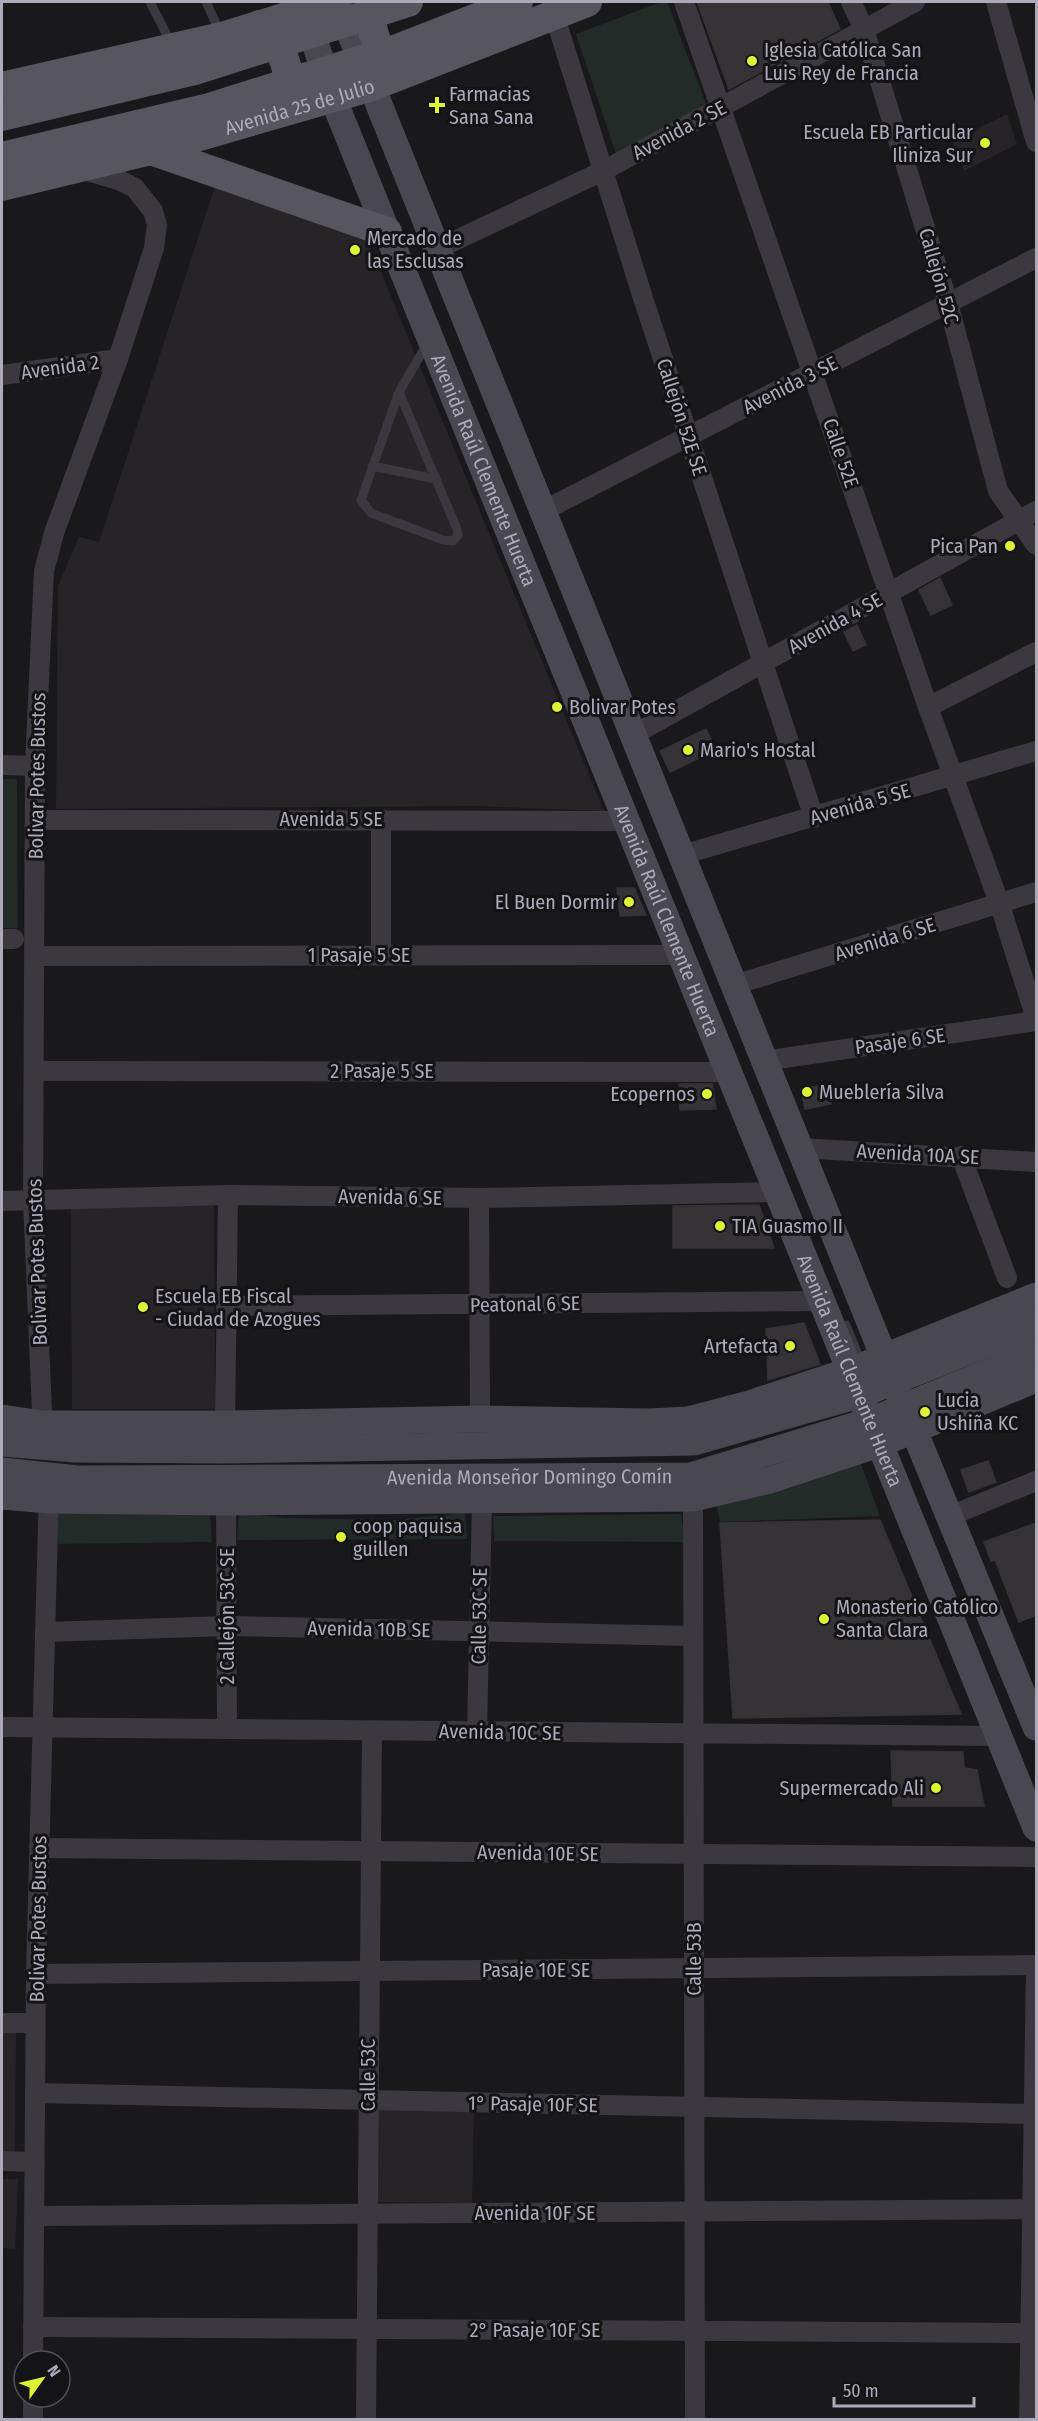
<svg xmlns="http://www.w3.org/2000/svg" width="1038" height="2421" viewBox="0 0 1038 2421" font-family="'Fira Sans Condensed',sans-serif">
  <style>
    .built { fill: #262427 }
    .green { fill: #222b28 }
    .building { fill: #353336; stroke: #343236; stroke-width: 1.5 }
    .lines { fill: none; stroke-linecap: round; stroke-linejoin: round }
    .service { stroke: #3b393f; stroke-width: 9 }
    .minor { stroke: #3b393f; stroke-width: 20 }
    .secondary { stroke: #49474f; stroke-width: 27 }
    .primary { stroke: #57555e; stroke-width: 30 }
    .primary-bridge { stroke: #57555e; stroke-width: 30 }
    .poi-dot { fill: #ddf436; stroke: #141315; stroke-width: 2 }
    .labels { text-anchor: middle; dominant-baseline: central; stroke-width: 6; stroke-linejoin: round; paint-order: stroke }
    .poi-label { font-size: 20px; fill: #adaaba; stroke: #141315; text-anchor: start }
    .street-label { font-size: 20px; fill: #adaaba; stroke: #141315 }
  </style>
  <rect width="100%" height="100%" fill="#19181a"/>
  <g class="built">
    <polygon points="1007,114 1017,144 964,171 952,141"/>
    <polygon points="215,186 364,231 604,811 479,806 56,809 58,586 79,537 99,542"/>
    <polygon points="71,1205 214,1205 215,1409 72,1409"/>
    <polygon points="2,2031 16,2031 15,2153 2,2153"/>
    <polygon points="375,2107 474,2109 472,2203 376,2202"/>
    <polygon points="2,2179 18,2179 15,2249 2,2248"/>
  </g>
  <g class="green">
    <polygon points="661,2 667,2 708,109 617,157 576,34"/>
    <polygon points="2,779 17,779 18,928 2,928"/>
    <polygon points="861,1464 880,1516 720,1522 716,1503"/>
    <polygon points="56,1513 210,1513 212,1542 56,1544"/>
    <polygon points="239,1513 287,1518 395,1520 465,1513 467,1539 237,1540"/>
    <polygon points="681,1514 685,1542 494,1541 493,1516"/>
  </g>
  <g class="building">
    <polygon points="697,2 828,2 840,29 729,89"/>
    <polygon points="940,578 952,605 931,615 919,590"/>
    <polygon points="857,625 866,645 853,651 844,632"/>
    <polygon points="706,729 716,750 670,772 660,751"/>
    <polygon points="617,888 634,888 646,915 620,916"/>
    <polygon points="679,1084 712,1084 716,1109 680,1110"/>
    <polygon points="828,1084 831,1104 805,1109 801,1089"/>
    <polygon points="759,1205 774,1248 673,1248 673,1206"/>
    <polygon points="804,1323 820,1364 768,1380 766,1329"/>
    <polygon points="988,1461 996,1482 969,1492 961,1470"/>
    <polygon points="880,1520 961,1714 733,1718 720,1523"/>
    <polygon points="1036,1523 1036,1615 1019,1622 995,1560 991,1561 984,1542"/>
    <polygon points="891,1751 963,1752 964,1768 977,1770 984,1806 893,1806"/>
  </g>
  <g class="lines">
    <g class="service">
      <polyline points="150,2 172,45"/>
      <polyline points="206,2 220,32"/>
      <polyline points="399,392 457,529 458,535 453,541 443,540 371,513 361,500 399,392 427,344"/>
      <polyline points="372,466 436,479"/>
      <polyline points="846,1325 861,1362"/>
    </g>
    <g class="minor">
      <polyline points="684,2 928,707 1000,905 1036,1019"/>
      <polyline points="851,2 864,29 948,303 998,491 1036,545"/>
      <polyline points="996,2 1036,142"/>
      <polyline points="554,14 643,298 814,818"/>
      <polyline points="437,249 603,171 915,2"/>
      <polyline points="2,375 118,359"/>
      <polyline points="543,511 1036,258"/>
      <polyline points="928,707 1036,652"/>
      <polyline points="633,735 1036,511"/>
      <polyline points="2,765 35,766"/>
      <polyline points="35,820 626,821"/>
      <polyline points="682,855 1036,751"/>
      <polyline points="2,939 14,939"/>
      <polyline points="381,955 381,819"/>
      <polyline points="36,956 681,955"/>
      <polyline points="734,985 1036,892"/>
      <polyline points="764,1061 1036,1021"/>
      <polyline points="34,1071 729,1072"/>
      <polyline points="800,1148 1036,1162"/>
      <polyline points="961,1156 1007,1278"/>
      <polyline points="479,1198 480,1419"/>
      <polyline points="2,1201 228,1195 479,1198 779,1192"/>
      <polyline points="226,1306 823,1301"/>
      <polyline points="225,1424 228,1195"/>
      <polyline points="43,1436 33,1200 35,766 44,571 54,533 118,359 154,248 157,225 153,211 135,188 121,181 80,169"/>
      <polyline points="693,1498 695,2420"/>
      <polyline points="226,1502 227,1729"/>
      <polyline points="950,1516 1036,1481"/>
      <polyline points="45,1632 228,1626 693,1636"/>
      <polyline points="2,1727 999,1736"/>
      <polyline points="477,1732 482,1500"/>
      <polyline points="39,1848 1036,1857"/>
      <polyline points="36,1974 1036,1965"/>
      <polyline points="2,2023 35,2023"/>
      <polyline points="35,2093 1032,2114"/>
      <polyline points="2,2161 34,2162"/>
      <polyline points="34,2216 1036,2209"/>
      <polyline points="33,2327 1036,2333"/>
      <polyline points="33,2361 36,1974 49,1488"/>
      <polyline points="33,2420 33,2397"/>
      <polyline points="366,2420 372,1731"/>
      <polyline points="1029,2420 1036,1967"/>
    </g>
    <g class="secondary">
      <polyline points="338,3 894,1382 1036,1727"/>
      <path id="s1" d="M 305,12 L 333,98 L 387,232 L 1036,1828"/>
      <polyline points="2,1418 42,1424 225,1424 480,1419 650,1422 688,1420 749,1404 852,1370 1036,1296"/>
      <polyline points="2,1443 75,1449 224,1450 694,1442 862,1394 1036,1324"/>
      <path id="s2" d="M 2,1471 L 78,1479 L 691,1476 L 873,1420 L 1036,1352"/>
      <polyline points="2,1496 49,1500 226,1502 693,1498 770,1480 882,1443 1036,1379"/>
    </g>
    <g class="primary">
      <path d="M 369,2 C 370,26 377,60 400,73"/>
      <path d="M 260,25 C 284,47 295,77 286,109"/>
      <polyline points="2,87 222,37 335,2"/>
      <polyline points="151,150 387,232"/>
      <path id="s3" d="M 2,186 L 151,150 L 372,86 L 587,2"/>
    </g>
    <g class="primary-bridge">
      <polyline points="2,116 195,70 408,2"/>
      <polyline points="2,157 209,108 400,48 518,2"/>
    </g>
  </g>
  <g class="poi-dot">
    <circle cx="752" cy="61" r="6"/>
    <path d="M434 96h6v6h6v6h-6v6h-6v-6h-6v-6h6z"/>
    <circle cx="985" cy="143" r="6"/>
    <circle cx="355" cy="250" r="6"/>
    <circle cx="1010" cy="546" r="6"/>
    <circle cx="557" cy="707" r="6"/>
    <circle cx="688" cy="750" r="6"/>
    <circle cx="629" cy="902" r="6"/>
    <circle cx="807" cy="1092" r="6"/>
    <circle cx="707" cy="1094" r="6"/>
    <circle cx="720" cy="1226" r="6"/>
    <circle cx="143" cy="1307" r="6"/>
    <circle cx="790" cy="1346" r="6"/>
    <circle cx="925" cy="1412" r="6"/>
    <circle cx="341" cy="1537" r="6"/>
    <circle cx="824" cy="1619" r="6"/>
    <circle cx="936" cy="1788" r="6"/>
  </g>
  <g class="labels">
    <g class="poi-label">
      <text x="764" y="50">Iglesia Católica San<tspan x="764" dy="23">Luis Rey de Francia</tspan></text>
      <text x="449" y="94">Farmacias<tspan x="449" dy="23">Sana Sana</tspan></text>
      <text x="973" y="132" text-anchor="end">Escuela EB Particular<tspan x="973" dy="23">Iliniza Sur</tspan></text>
      <text x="367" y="238">Mercado de<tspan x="367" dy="23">las Esclusas</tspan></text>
      <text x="998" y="546" text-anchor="end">Pica Pan</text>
      <text x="569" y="707">Bolivar Potes</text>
      <text x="700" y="750">Mario's Hostal</text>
      <text x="617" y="902" text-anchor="end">El Buen Dormir</text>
      <text x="819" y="1092">Mueblería Silva</text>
      <text x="695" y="1094" text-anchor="end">Ecopernos</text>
      <text x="732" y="1226">TIA Guasmo II</text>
      <text x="155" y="1296">Escuela EB Fiscal<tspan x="155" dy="23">- Ciudad de Azogues</tspan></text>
      <text x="778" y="1346" text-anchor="end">Artefacta</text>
      <text x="937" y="1400">Lucia<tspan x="937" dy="23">Ushiña KC</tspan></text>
      <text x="353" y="1526">coop paquisa<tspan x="353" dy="23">guillen</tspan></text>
      <text x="836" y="1607">Monasterio Católico<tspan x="836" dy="23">Santa Clara</tspan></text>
      <text x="924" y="1788" text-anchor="end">Supermercado Ali</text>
    </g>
    <g class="street-label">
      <text stroke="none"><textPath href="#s3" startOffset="308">Avenida 25 de Julio</textPath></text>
      <text transform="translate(679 130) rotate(-28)">Avenida 2 SE</text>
      <text transform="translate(939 276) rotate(74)">Callejón 52C</text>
      <text transform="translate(60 367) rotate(-8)">Avenida 2</text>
      <text transform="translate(790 385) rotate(-27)">Avenida 3 SE</text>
      <text transform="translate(682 417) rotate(72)">Callejón 52E SE</text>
      <text transform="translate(841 453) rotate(71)">Calle 52E</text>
      <text stroke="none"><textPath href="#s1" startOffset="492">Avenida Raúl Clemente Huerta</textPath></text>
      <text transform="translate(835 623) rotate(-29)">Avenida 4 SE</text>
      <text transform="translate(37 776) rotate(-89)">Bolivar Potes Bustos</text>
      <text transform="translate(860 804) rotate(-16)">Avenida 5 SE</text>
      <text x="331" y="819">Avenida 5 SE</text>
      <text stroke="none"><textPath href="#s1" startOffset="978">Avenida Raúl Clemente Huerta</textPath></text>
      <text transform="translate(885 939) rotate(-17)">Avenida 6 SE</text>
      <text x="359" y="955">1 Pasaje 5 SE</text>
      <text transform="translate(900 1041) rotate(-8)">Pasaje 6 SE</text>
      <text x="382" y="1071">2 Pasaje 5 SE</text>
      <text transform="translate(918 1154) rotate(3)">Avenida 10A SE</text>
      <text transform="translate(390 1197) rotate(1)">Avenida 6 SE</text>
      <text transform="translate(37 1262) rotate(-92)">Bolivar Potes Bustos</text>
      <text transform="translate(525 1304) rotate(-1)">Peatonal 6 SE</text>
      <text stroke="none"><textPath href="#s1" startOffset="1464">Avenida Raúl Clemente Huerta</textPath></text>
      <text stroke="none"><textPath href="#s2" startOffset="528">Avenida Monseñor Domingo Comín</textPath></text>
      <text transform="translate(227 1616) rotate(-90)">2 Callejón 53C SE</text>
      <text transform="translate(479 1616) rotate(-89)">Calle 53C SE</text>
      <text transform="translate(369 1629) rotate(1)">Avenida 10B SE</text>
      <text transform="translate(500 1732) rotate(1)">Avenida 10C SE</text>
      <text transform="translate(538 1853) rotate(1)">Avenida 10E SE</text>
      <text transform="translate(38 1919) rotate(-89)">Bolivar Potes Bustos</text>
      <text transform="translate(694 1959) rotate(-90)">Calle 53B</text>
      <text x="536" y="1970">Pasaje 10E SE</text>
      <text transform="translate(368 2075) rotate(-90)">Calle 53C</text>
      <text transform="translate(533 2104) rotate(1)">1° Pasaje 10F SE</text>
      <text x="535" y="2213">Avenida 10F SE</text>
      <text x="535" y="2330">2° Pasaje 10F SE</text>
    </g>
  </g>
  <rect width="1038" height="2421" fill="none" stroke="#adaaba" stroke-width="6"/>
  <g transform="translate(42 2379) rotate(56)"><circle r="28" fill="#141315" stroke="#514f57" stroke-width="1.5"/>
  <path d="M0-4.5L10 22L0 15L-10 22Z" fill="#ddf436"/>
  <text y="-9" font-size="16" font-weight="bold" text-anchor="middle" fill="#adaaba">N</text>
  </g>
  <path d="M834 2397v9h140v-9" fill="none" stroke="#adaaba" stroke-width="3"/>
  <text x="843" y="2397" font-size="18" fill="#adaaba" stroke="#141315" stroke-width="4.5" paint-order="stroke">50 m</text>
</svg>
